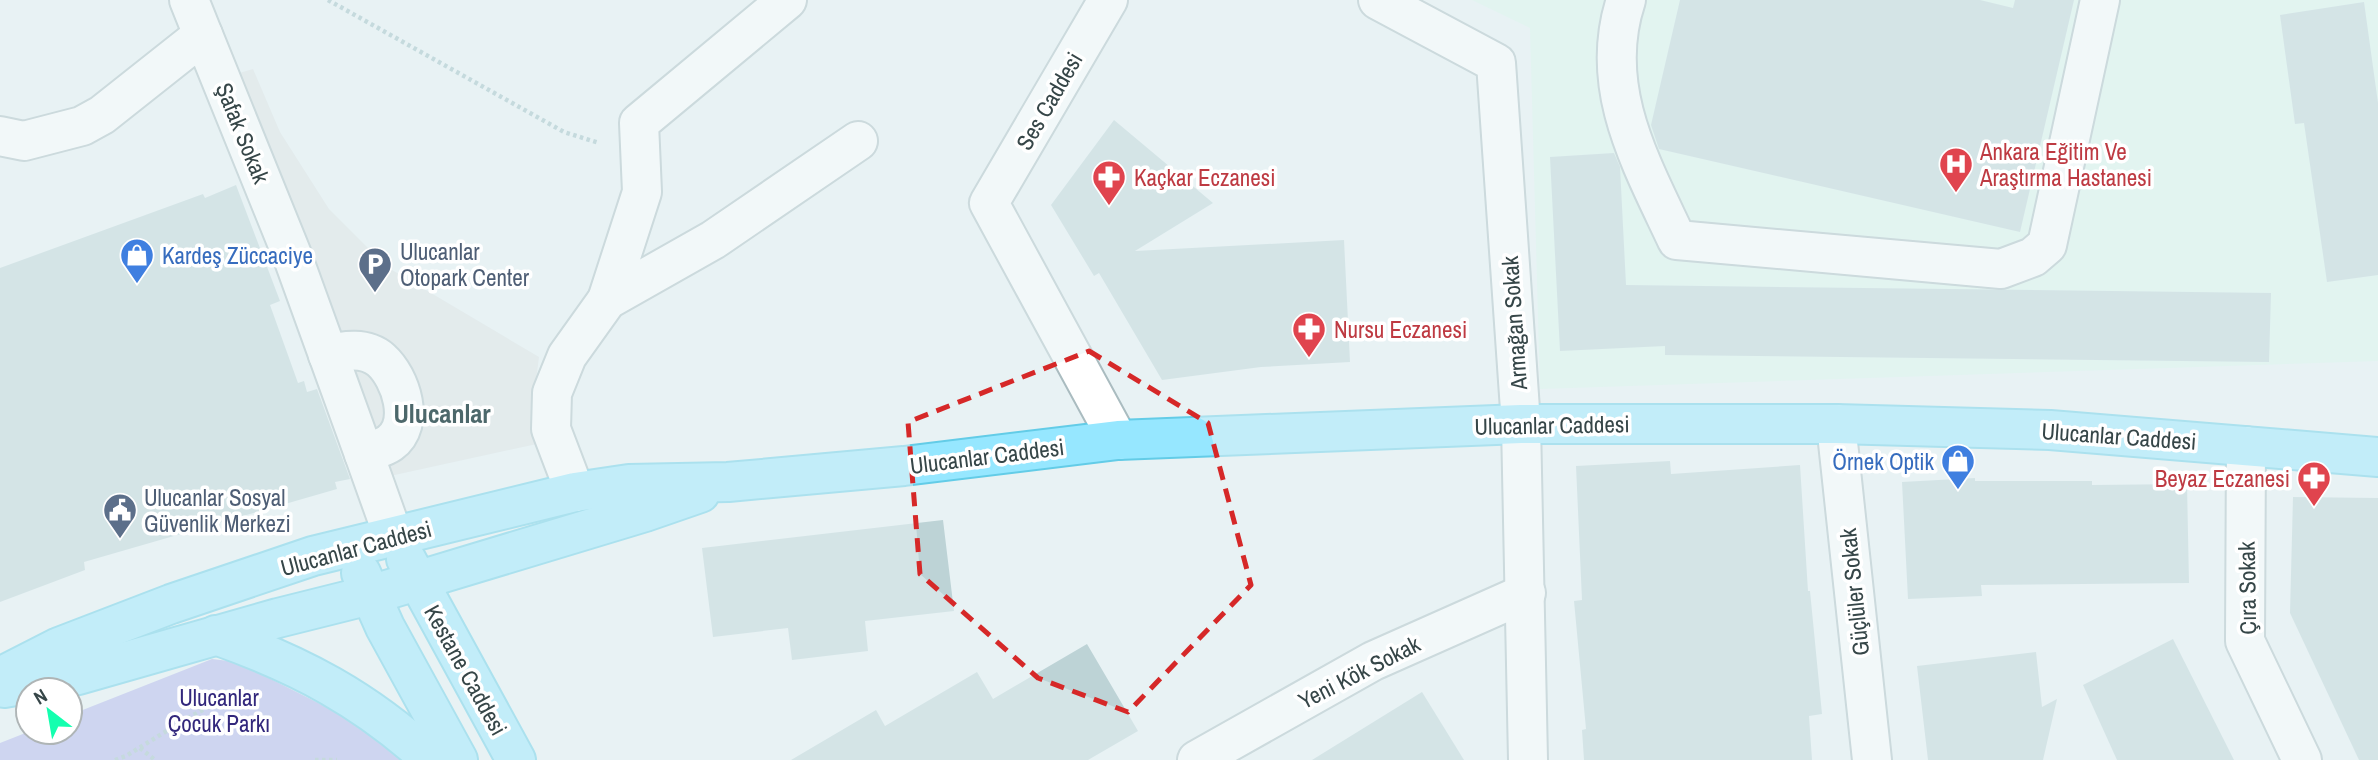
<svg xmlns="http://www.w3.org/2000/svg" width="2378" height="760" viewBox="0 0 2378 760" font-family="'Archivo Narrow',sans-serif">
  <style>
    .medical { fill: #dbf5ec }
    .green { fill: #b0b2ea }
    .parking { fill: #dde2e3 }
    .building { fill: #bdd3d6 }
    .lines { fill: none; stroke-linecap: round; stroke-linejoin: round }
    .minor-casing { stroke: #aabcc0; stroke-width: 42 }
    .major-casing { stroke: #63cce7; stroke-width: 42 }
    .path { stroke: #9bbcc2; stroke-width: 4.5; stroke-dasharray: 3.5 3.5; stroke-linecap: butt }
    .minor { stroke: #fff; stroke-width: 38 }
    .major { stroke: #96e7ff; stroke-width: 38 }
    .marked { fill: none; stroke: #d62828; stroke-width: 5; stroke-dasharray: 14 9; stroke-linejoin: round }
    .labels { text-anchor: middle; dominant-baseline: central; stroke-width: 7; stroke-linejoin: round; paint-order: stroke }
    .street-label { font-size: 23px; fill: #364648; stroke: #fff }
    .health-label { font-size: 23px; fill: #be3a42; stroke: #fff; text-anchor: start }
    .service-label { font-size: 23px; fill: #4e5e75; stroke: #fff; text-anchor: start }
    .shop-label { font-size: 23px; fill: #366cbe; stroke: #fff; text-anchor: start }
    .park-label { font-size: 23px; fill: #32277c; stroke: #fff }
    .quarter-label { font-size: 26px; font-weight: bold; fill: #4d686b; stroke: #fff }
  </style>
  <rect width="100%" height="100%" fill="#e8f2f4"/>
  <polygon class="medical" points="1472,0 2378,0 2378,361 1540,389 1530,28"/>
  <polygon class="green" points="212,659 237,662 340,714 404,760 0,760 0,743 28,732 70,732 70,715"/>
  <polygon class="parking" points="253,69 280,132 329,209 387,267 539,357 534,396 546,442 381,478 229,76"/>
  <g class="building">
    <polygon points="1680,0 1980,0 2013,8 2015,0 2074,0 2020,232 1659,149 1651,125"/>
    <polygon points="2364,2 2378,103 2378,275 2327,282 2304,123 2295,124 2280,15"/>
    <polygon points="1114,120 1213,203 1135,251 1344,240 1350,362 1261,367 1162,380 1099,273 1094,276 1051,205"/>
    <polygon points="1614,153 1620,167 1626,285 2271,293 2269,362 1665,355 1665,346 1560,351 1550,157"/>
    <polygon points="236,185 280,301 270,305 298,383 304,381 307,392 317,389 350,479 335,482 337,489 84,562 85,570 0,602 0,268 203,194 205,198"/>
    <polygon points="1670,461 1671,474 1800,465 1808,591 1810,591 1822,714 1809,716 1812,760 1584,760 1582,730 1586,729 1574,601 1582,600 1576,466"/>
    <polygon points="1975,478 1975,481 2092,481 2092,485 2187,484 2189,583 1981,585 1982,596 1908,599 1902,482"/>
    <polygon points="2293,497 2378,498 2378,760 2359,760 2290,613"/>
    <polygon points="943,520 954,611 865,621 868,651 792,660 788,628 713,637 702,548"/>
    <polygon points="2173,639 2234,760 2117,760 2083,685"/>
    <polygon points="1087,644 1138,731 1088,760 791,760 876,710 885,726 977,672 993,699"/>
    <polygon points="2036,652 2042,707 2057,699 2043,760 1928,760 1917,666"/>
    <polygon points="1422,692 1464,760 1312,760"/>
  </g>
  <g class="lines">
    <g class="minor-casing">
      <g id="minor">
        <polyline points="189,0 203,35"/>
        <polyline points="1108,0 989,203 1118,440"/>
        <polyline points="1378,0 1496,63 1521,424 1528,760"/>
        <path d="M 1626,0 C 1597,87 1641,163 1677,240 L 2001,269 L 2033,257 L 2047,245 L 2100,0"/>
        <polyline points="0,136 24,141 82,126 102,115 203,35 292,255 364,454"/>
        <polyline points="607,300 642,192 639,123 787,0"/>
        <path d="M 328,355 C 344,350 366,347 381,360 C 401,378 416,424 390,443 C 383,448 372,450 364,454 L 394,538"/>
        <polyline points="1836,424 1872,760"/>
        <polyline points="2246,446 2245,641 2302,760"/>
        <polyline points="575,492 551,429 552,393 567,356 607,300 713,240 858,141"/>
        <polyline points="1197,760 1373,661 1526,593"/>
      </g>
    </g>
    <g class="major-casing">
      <g id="major">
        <polyline points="406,559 516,760"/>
        <polyline points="361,573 385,627 458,760"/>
        <path d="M 216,635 C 300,665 365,699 431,760"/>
        <polyline points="0,677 59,647 171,604 313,556 575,492 629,484 728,482 904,466 1118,440 1521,424 1836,424 2050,430 2378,457"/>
        <polyline points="4,688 78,675 278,618 370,595 645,512 700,493"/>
      </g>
    </g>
    <g class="path">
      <polyline points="328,0 564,132 599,143"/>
      <polyline points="140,748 155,760"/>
      <polyline points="115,760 126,756 186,719 243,688"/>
      <polyline points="315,760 337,760"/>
    </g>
    <use href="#minor" class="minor"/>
    <use href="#major" class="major"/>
  </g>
  <path d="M0 0H2378V760H0ZM 1089,351 L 1208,423 L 1251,585 L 1128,712 L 1038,678 L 920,574 L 908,422 Z" fill="#e8f2f4" fill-opacity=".55" fill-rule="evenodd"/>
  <path class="marked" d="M 1089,351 L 1208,423 L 1251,585 L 1128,712 L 1038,678 L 920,574 L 908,422 Z"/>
  <defs>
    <g id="hospital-pin" transform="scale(1.75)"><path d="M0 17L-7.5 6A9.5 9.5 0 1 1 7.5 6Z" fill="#e0444e" stroke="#fff"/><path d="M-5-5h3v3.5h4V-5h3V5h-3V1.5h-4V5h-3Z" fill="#fff"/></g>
    <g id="pharmacy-pin" transform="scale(1.75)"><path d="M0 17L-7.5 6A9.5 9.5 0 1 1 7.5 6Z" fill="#e0444e" stroke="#fff"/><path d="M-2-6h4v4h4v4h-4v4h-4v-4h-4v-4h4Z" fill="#fff"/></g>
    <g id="shop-pin" transform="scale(1.75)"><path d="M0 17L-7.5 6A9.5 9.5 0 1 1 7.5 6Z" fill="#3f7fe0" stroke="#fff"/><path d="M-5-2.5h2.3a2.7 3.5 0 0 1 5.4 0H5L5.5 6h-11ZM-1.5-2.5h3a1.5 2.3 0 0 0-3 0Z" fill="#fff"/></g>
    <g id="parking-pin" transform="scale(1.75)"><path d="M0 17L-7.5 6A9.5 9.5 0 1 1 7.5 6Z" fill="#5c6f8a" stroke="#fff"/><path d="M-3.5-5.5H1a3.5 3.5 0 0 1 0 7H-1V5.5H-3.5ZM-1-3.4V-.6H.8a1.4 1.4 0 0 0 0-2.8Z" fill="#fff"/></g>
    <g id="civic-pin" transform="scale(1.75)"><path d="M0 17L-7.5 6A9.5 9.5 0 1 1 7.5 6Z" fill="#5c6f8a" stroke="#fff"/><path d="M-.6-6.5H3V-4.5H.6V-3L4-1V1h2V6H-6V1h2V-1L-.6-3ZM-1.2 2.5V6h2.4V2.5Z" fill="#fff"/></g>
  </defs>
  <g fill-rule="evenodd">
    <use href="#hospital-pin" x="1956" y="164"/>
    <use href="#pharmacy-pin" x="1109" y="177"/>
    <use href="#shop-pin" x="137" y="255"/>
    <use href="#parking-pin" x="375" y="264"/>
    <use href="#pharmacy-pin" x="1309" y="329"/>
    <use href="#shop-pin" x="1958" y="461"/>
    <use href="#pharmacy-pin" x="2314" y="478"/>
    <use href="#civic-pin" x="120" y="510"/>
  </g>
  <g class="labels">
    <g class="street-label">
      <text transform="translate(1049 101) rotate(-60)">Ses Caddesi</text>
      <text transform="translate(243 133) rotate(68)">Şafak Sokak</text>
      <text transform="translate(1514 323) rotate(-94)">Armağan Sokak</text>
      <text transform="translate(1552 425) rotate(-1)">Ulucanlar Caddesi</text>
      <text transform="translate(2119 436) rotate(4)">Ulucanlar Caddesi</text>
      <text transform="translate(987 456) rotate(-7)">Ulucanlar Caddesi</text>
      <text transform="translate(356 548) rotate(-15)">Ulucanlar Caddesi</text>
      <text transform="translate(2247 588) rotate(-91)">Çıra Sokak</text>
      <text transform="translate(1854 592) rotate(-96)">Güçlüler Sokak</text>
      <text transform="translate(466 670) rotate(61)">Kestane Caddesi</text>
      <text transform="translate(1359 672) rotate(-27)">Yeni Kök Sokak</text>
    </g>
    <g class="health-label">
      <text x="1980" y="151">Ankara Eğitim Ve<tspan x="1980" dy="26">Araştırma Hastanesi</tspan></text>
      <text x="1134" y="177">Kaçkar Eczanesi</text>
      <text x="1334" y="329">Nursu Eczanesi</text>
      <text x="2290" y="478" text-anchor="end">Beyaz Eczanesi</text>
    </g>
    <g class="service-label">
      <text x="400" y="251">Ulucanlar<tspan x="400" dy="26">Otopark Center</tspan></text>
      <text x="144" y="497">Ulucanlar Sosyal<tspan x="144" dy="26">Güvenlik Merkezi</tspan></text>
    </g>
    <g class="shop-label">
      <text x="162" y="255">Kardeş Züccaciye</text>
      <text x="1934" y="461" text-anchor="end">Örnek Optik</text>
    </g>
    <g class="park-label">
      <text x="219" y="697">Ulucanlar<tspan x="219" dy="26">Çocuk Parkı</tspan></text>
    </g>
    <g class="quarter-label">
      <text x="442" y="413">Ulucanlar</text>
    </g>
  </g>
  <g transform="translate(49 711) rotate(329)"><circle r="33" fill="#ffffff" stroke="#afb5b6" stroke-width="2"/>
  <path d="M0-5L12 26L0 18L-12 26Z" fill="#14ffaf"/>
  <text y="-10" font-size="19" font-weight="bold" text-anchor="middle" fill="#364648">N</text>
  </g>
</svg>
